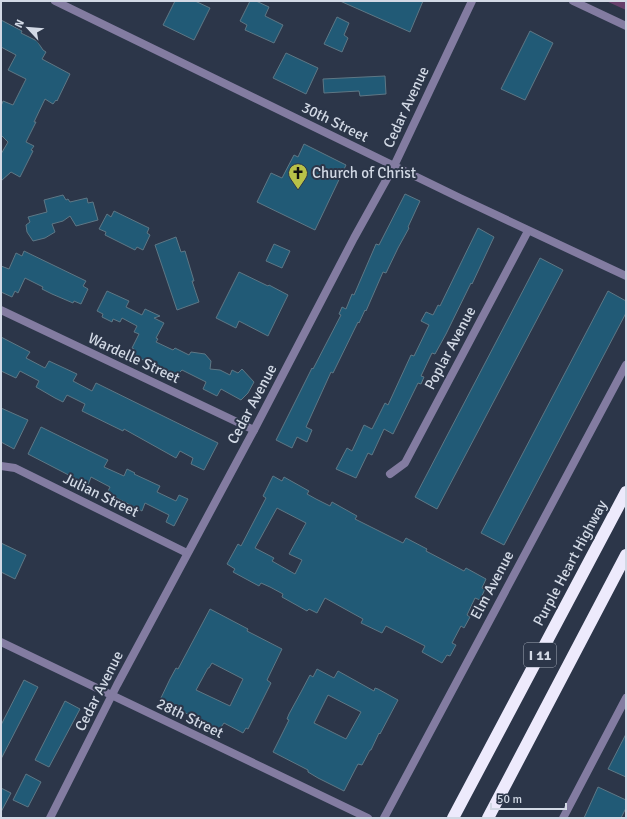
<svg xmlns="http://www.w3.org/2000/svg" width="627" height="819" viewBox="0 0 627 819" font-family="Signika,sans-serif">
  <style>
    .green { fill: #663f6b }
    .building { fill: #215a76; stroke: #5e7785; fill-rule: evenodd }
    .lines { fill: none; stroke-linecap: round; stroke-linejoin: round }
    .minor { stroke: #837ca1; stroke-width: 8 }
    .tertiary { stroke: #837ca1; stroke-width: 8 }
    .motorway { stroke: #edeafc; stroke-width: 12 }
    .labels { text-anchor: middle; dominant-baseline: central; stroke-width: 4; stroke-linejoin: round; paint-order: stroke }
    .shield { fill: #2c3649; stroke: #a0a8b6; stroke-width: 1 }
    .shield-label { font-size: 14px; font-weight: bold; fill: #d2d9e5 }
    .street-label { font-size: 15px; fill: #d2d9e5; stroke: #2c3649 }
    .poi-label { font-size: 15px; fill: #d2d9e5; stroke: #2c3649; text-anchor: start }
  </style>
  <rect width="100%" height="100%" fill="#2c3649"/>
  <polygon class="green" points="606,1 626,1 626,10"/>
  <g class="building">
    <polygon points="175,1 195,1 210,8 194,40 163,25"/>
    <polygon points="250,1 256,1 269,7 265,16 283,25 274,43 245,30 247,25 240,21"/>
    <polygon points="340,1 423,1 410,32"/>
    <polygon points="337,17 349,23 344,35 348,38 342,52 324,44"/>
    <polygon points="1,20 22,31 21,33 37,41 43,50 46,52 42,59 70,74 57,101 56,100 53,104 45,99 34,122 36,122 26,142 34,146 31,150 33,151 20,177 11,172 1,181 1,154 8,142 1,135 1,106 3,101 13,105 26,79 8,70 16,55 1,47"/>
    <polygon points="530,31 553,43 525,100 501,89"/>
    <polygon points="286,53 318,68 306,94 273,78"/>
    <polygon points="385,76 386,94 360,96 359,91 324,93 323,79"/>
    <polygon points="304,144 346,165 315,230 257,202 271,173 282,178 294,155 298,157"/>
    <polygon points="405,194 420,201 408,227 409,228 398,248 386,273 383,272 366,311 365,310 359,323 358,322 333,373 331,372 306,427 312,430 307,442 297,437 292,448 276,440 312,368 313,369 341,315 339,314 342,307 346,309 352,294 354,295 376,244 379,245"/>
    <polygon points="63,195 66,200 68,199 70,202 87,198 88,203 93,202 98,220 76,226 70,216 63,221 52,224 55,232 45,238 33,241 27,232 26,225 30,222 28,217 47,212 44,200"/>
    <polygon points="114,211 149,228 147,233 150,235 143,250 137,247 135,250 105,235 106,232 99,229 107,214 111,217"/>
    <polygon points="478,228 494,237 472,284 471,283 446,334 435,354 432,353 430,357 421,376 424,377 421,384 418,383 393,434 384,429 372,455 368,453 356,478 336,469 347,448 352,451 364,425 372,429 385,403 388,405 411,355 414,356 429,325 421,321 426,312 433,315 438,305 440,306"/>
    <polygon points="176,237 181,252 185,251 194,281 192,281 199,302 177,310 155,245"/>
    <polygon points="274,244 290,251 282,268 266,261"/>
    <polygon points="24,251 86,281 83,286 88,289 81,304 74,301 73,303 52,294 42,289 43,287 25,278 18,293 15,291 12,297 1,292 1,266 9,269 16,253 22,256"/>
    <polygon points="540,258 563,270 437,509 415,497"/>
    <polygon points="239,272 268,286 269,285 288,295 268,336 239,321 236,328 216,318"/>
    <polygon points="107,291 129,301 126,307 142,315 145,309 160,316 154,318 164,323 156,338 158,339 156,342 173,350 175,348 189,355 191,352 205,354 211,361 210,369 220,370 230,375 232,370 238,373 242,369 254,382 248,393 241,400 221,389 217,396 203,389 206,382 182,370 176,376 131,354 134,349 132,348 139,334 134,332 137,326 122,318 120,322 113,319 112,322 102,317 103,314 97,311"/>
    <polygon points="608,291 626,301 626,313 504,545 481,533"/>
    <polygon points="1,337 30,352 26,358 45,368 49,361 77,374 73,381 92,391 96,383 218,443 204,470 191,464 193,458 180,451 176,458 124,429 123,431 82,411 85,404 67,395 63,402 55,398 36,387 39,381 20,371 16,378 1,371"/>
    <polygon points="1,408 28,420 14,449 1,442"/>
    <polygon points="41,427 108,460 104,467 124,476 127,469 135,473 134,474 160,486 157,492 176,501 179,495 188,499 174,526 166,522 169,515 145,503 142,511 107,493 110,487 91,477 88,485 28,454"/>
    <path d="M 273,476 L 282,481 L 284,477 L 309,491 L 307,494 L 316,499 L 330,506 L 332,502 L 357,516 L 355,519 L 403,543 L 406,538 L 427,549 L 426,551 L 464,571 L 466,568 L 486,579 L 482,588 L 485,589 L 480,600 L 475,598 L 467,615 L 470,617 L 464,628 L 461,626 L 452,643 L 456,645 L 450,656 L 447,655 L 442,663 L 422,652 L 425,646 L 386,626 L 382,633 L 361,623 L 363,619 L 325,598 L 317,613 L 309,609 L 307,611 L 282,597 L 283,594 L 270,587 L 261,583 L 259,586 L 233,572 L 235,569 L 227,564 L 238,544 L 241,546 L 266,498 L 263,496 ZM 277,508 L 306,523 L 289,554 L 302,560 L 295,574 L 272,561 L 274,558 L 255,548 Z"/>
    <polygon points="1,543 26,555 15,579 1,572"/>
    <path d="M 210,609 L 248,629 L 247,631 L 282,649 L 267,680 L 271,683 L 248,729 L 246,728 L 243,733 L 224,723 L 219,730 L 213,726 L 212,727 L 182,711 L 181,714 L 159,702 L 170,679 L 176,668 L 178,669 ZM 212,663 L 243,679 L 230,706 L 196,690 L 208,668 L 209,668 Z"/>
    <path d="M 317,669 L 334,678 L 338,671 L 374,691 L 375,688 L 378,689 L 398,700 L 380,734 L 379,733 L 371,750 L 370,750 L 362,765 L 358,764 L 344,791 L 318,778 L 308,772 L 308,770 L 273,752 L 289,720 L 287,719 L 289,714 L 301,692 L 310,675 L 313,677 ZM 328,695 L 361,712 L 346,739 L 314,723 Z"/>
    <polygon points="24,680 38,687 1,759 1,725"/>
    <polygon points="65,701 80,709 49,767 35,760"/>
    <polygon points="626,734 626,777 608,769"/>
    <polygon points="26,774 41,782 28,807 13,800"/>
    <polygon points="598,787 626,800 626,808 621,818 584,818"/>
    <polygon points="1,788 11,793 1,812"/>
  </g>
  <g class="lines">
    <g class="minor">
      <polyline points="55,1 460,198 626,276"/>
      <polyline points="1,310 254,430"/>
      <polyline points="1,466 15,468 187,553"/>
      <polyline points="390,474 405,463 528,231"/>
      <polyline points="50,818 117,685 254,430 354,238 394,166 472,1"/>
      <polyline points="384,818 626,365"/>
      <polyline points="563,818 626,698"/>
    </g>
    <g class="tertiary">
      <polyline points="573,1 626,26"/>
      <polyline points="1,642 368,818"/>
    </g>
    <g class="motorway">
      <polyline points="453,818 626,492"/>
      <polyline points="488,818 626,555"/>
    </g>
  </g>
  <defs>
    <g id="church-pin" transform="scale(1)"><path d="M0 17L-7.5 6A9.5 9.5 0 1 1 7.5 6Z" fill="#b7c148" stroke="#2c3649"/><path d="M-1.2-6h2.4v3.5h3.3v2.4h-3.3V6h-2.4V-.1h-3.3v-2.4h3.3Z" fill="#111"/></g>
  </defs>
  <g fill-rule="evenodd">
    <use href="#church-pin" x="298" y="173"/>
  </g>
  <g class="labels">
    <rect class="shield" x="524" y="643" width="32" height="24" rx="3"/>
    <g class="shield-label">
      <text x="540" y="655">I 11</text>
    </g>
    <g class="street-label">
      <text transform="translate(406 107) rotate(-65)">Cedar Avenue</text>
      <text transform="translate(335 122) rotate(26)">30th Street</text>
      <text transform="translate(450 348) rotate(-62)">Poplar Avenue</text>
      <text transform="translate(134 358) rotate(25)">Wardelle Street</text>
      <text transform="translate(252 404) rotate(-62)">Cedar Avenue</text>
      <text transform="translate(101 495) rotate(26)">Julian Street</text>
      <text transform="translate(570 563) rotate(-62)">Purple Heart Highway</text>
      <text transform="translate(492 585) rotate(-62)">Elm Avenue</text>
      <text transform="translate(99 691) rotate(-63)">Cedar Avenue</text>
      <text transform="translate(190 718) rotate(26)">28th Street</text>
    </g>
    <g class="poi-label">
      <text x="312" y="173">Church of Christ</text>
    </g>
  </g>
  <rect width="627" height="819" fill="none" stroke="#d2d9e5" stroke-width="4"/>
  <g transform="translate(28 28) rotate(296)" stroke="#2c3649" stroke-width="3" paint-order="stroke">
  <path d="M0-3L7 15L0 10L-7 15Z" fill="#d2d9e5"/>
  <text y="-6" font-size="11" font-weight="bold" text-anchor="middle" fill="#d2d9e5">N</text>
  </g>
  <path d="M491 803v6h75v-6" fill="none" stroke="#d2d9e5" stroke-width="2"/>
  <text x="497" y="803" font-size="12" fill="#d2d9e5" stroke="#2c3649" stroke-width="3" paint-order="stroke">50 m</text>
</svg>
